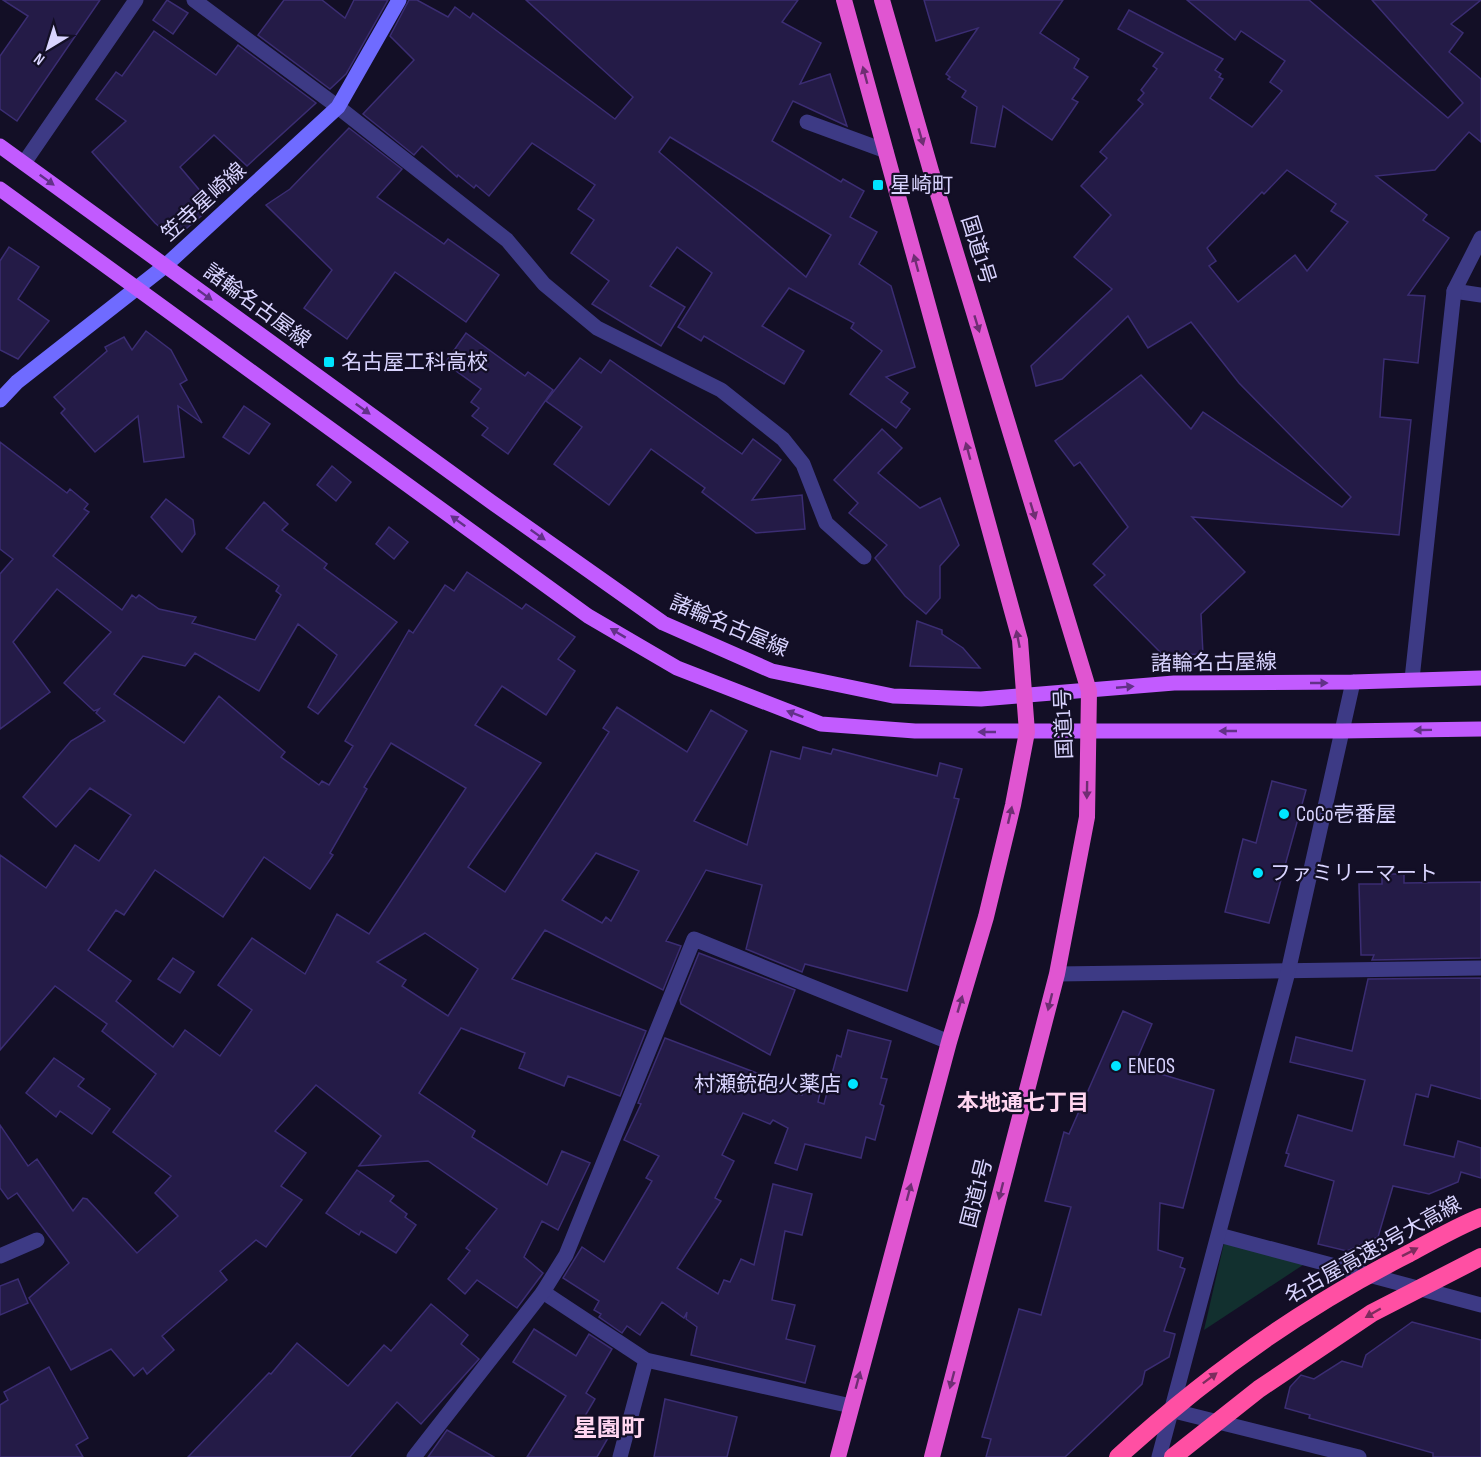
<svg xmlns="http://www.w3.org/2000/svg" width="1481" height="1457" viewBox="0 0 1481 1457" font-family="'Sofia Sans Condensed','Noto Sans JP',sans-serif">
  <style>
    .green { fill: #12302f }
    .building { fill: #241b47; stroke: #3b2d73; stroke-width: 1.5; fill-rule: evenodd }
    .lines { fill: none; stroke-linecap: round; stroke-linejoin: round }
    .minor { stroke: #3d3a85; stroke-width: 15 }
    .tertiary { stroke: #3d3a85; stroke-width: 15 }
    .secondary { stroke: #6f6bff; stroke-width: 15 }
    .primary { stroke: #c25bff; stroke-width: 15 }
    .trunk { stroke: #e055d1; stroke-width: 16 }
    .motorway { stroke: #ff4fa3; stroke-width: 18 }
    .oneway { fill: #6f2e73 }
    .oneway2 { fill: #623188 }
    .oneway3 { fill: #7d2c5e }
    .poi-dot { fill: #00e5ff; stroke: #130f26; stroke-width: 2 }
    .labels { text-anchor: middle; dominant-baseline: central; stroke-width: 4.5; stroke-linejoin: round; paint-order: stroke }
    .poi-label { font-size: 21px; fill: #d9d4ff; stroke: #130f26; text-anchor: start }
    .street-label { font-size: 21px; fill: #d9d4ff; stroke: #130f26 }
    .neighbourhood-label { font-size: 22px; font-weight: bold; fill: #ffd6f0; stroke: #130f26 }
    .quarter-label { font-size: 24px; font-weight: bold; fill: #ffd6f0; stroke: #130f26 }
  </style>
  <rect width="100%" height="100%" fill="#130f26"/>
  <polygon class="green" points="1224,1243 1306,1263 1204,1330"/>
  <g class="building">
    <polygon points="3,0 100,0 17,121 0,109 0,56 28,16"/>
    <polygon points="167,0 188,13 173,34 153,20"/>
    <polygon points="284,0 322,0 345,18 354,0 388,0 346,74 330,89 258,35"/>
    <path d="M 409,0 L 417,0 L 448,17 L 455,7 L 470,18 L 473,13 L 615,119 L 633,97 L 526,0 L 798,0 L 782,22 L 821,43 L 800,84 L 830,74 L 847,126 L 793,101 L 772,141 L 841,182 L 843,179 L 864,191 L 850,217 L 877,232 L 859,264 L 891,286 L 915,367 L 886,377 L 908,393 L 901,402 L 910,409 L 896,428 L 850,394 L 882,351 L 851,328 L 854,323 L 789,288 L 762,326 L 804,351 L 784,384 L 704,336 L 701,341 L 678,327 L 712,273 L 677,247 L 650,286 L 685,307 L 661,346 L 592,304 L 609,281 L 571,253 L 594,220 L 578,209 L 595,185 L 532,143 L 489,196 L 476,185 L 474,188 L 458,175 L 457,177 L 422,146 L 414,155 L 363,114 L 414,60 L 390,36 ZM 670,137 L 831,235 L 806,277 L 659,152 Z"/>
    <polygon points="924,0 1063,0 1040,33 1079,59 1074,68 1088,77 1072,99 1078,102 1052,140 1003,106 995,147 971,143 977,107 962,97 966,91 948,79 950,77 946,74 978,28 936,41"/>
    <path d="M 1187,0 L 1309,0 L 1448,118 L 1463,103 L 1372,0 L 1481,0 L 1451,24 L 1463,33 L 1449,52 L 1481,79 L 1481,142 L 1469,132 L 1435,170 L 1376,176 L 1427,215 L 1423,220 L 1449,238 L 1408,295 L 1425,296 L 1418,363 L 1384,359 L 1380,417 L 1411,420 L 1399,535 L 1192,517 L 1245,572 L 1201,614 L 1203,654 L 1163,655 L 1094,585 L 1105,575 L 1093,564 L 1128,527 L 1080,462 L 1074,466 L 1055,441 L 1141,375 L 1191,429 L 1203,412 L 1342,507 L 1351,497 L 1239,383 L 1191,322 L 1148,348 L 1128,316 L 1062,379 L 1036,386 L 1031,366 L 1112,289 L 1074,257 L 1111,215 L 1081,186 L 1107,158 L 1100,152 L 1143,104 L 1138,100 L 1144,93 L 1141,90 L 1157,69 L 1153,66 L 1163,53 L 1118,29 L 1129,10 L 1223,59 L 1215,70 L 1221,74 L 1219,77 L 1223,79 L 1210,98 L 1252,127 L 1282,91 L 1270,82 L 1285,61 L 1241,31 L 1235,40 ZM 1287,170 L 1336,204 L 1331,211 L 1348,222 L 1307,271 L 1295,255 L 1238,302 L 1209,266 L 1216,261 L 1207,248 L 1262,192 L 1264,194 Z"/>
    <polygon points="154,31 216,75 238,45 316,103 247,166 214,135 180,167 213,206 174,239 155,223 92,152 126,121 96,99 116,72 122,76"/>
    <polygon points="349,128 402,169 377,197 444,244 448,239 499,275 466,322 395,272 347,339 304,308 332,270 266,205 290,189"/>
    <polygon points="9,247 39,267 18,299 49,321 18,359 0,350 0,261"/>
    <polygon points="146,331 171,350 187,380 180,384 202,423 178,406 184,457 144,462 138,416 95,452 61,413 65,409 54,397 107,351 105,347 124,337 132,350"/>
    <polygon points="466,333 525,376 528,372 553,390 508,454 482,435 488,428 472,416 479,408 471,402 481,389 445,363"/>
    <polygon points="580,358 601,373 610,360 742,454 753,439 781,460 752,500 802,495 805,529 756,533 702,492 705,488 651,449 609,505 554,464 582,427 546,401"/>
    <polygon points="244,406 270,424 249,454 223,437"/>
    <polygon points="882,429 902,448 878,473 920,508 940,498 959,545 940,566 940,598 926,614 905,596 875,558 887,545 849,513 858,503 834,480"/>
    <path d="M 0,442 L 67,493 L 70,489 L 88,504 L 84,509 L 89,512 L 53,556 L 122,610 L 132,595 L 136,598 L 139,595 L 159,609 L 196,617 L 192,623 L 255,640 L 281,595 L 276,591 L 279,586 L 226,548 L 264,502 L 288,524 L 282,530 L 327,564 L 324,568 L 397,622 L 318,714 L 308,707 L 337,655 L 298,624 L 259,691 L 195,653 L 185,666 L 143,656 L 114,694 L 184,743 L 219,696 L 285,752 L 281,757 L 319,785 L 322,781 L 329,785 L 353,746 L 345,741 L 409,630 L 413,633 L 445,585 L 454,591 L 467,572 L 522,609 L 526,604 L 575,637 L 558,659 L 575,671 L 546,715 L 502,686 L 475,725 L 541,763 L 468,867 L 505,892 L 609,732 L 603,728 L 617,707 L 687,752 L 711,710 L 747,731 L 694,821 L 747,845 L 771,751 L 800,759 L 803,747 L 831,754 L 833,749 L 937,776 L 940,763 L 962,769 L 954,798 L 959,799 L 907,991 L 805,964 L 802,972 L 746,949 L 762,885 L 706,870 L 666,941 L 681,946 L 663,990 L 545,930 L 512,979 L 646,1031 L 620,1096 L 568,1076 L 564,1086 L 519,1068 L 525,1053 L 461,1028 L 419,1093 L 475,1131 L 472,1137 L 547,1185 L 562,1151 L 590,1163 L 558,1230 L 542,1221 L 524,1257 L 543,1273 L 517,1308 L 477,1280 L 465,1294 L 448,1279 L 470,1251 L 466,1248 L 497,1209 L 428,1161 L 359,1166 L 381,1136 L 316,1085 L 275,1131 L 306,1153 L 281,1186 L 302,1200 L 266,1247 L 256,1240 L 220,1271 L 227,1280 L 162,1336 L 174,1350 L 147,1374 L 143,1368 L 134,1376 L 111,1349 L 71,1370 L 29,1298 L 69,1263 L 17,1193 L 8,1199 L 0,1188 L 0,1125 L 28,1166 L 37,1159 L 73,1211 L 83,1198 L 87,1199 L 137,1253 L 178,1216 L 155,1193 L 171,1176 L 113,1132 L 156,1074 L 102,1031 L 107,1024 L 55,986 L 0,1050 L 0,855 L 46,888 L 75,845 L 99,861 L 131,815 L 90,788 L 56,827 L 23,797 L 71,741 L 105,721 L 96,713 L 99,709 L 94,711 L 64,683 L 111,632 L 57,589 L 13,642 L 50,692 L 0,729 L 0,574 L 13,559 L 0,549 ZM 391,743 L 466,788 L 369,934 L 337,914 L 305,974 L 252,938 L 218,985 L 252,1010 L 220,1056 L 185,1030 L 173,1047 L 116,1001 L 131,981 L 88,950 L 116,910 L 124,915 L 155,870 L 223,917 L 264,857 L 310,889 L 333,855 L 330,853 L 367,789 L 364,787 ZM 596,853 L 639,871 L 611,921 L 606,917 L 602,923 L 562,900 ZM 425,933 L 478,969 L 448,1016 L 402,986 L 406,980 L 377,962 Z"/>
    <polygon points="332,466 351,482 336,501 317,485"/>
    <polygon points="166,499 193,520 195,534 182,552 151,517"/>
    <polygon points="389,527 408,542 394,559 376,544"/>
    <polygon points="917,621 942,630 942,634 963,648 980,668 910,666"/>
    <polygon points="1272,781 1306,790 1269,923 1225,912 1243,839 1256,843"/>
    <polygon points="1382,874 1404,874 1404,883 1481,882 1481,958 1372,960 1374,955 1361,955 1359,884 1382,884"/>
    <polygon points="699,953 795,990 770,1055 681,1004 680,1000"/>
    <polygon points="173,958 194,972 180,993 158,979"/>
    <polygon points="1481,978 1481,1099 1431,1085 1428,1097 1416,1094 1404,1145 1454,1157 1458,1141 1481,1148 1481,1178 1461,1172 1458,1182 1429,1194 1393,1186 1378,1237 1347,1251 1318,1244 1334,1181 1285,1166 1289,1154 1286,1153 1298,1115 1352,1131 1365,1080 1290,1062 1296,1037 1352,1051 1368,979"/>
    <polygon points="1123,1011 1152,1024 1134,1066 1214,1090 1183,1208 1160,1203 1158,1250 1183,1258 1180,1267 1185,1269 1164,1331 1175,1334 1169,1357 1145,1371 1142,1384 1065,1457 986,1457 991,1439 982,1437 1019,1309 1041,1315 1071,1207 1045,1201 1064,1132 1069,1134"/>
    <polygon points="848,1030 891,1041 881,1078 887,1079 880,1104 884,1106 875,1140 866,1137 861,1158 805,1144 797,1170 775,1163 788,1128 773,1120 770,1124 743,1113 722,1155 734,1161 715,1198 721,1201 677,1268 718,1294 724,1280 730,1282 741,1259 754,1265 773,1184 812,1194 802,1235 785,1231 772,1300 795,1305 786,1339 815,1346 805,1383 691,1355 697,1327 686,1319 687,1312 684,1318 662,1302 640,1335 627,1326 622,1333 599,1317 601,1314 594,1310 599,1301 563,1278 582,1247 604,1262 652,1181 646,1178 659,1156 624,1140 641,1104 638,1103 665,1038 762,1075 761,1078 802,1095 805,1088 820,1093 818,1102 824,1104 837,1055 841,1057"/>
    <polygon points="54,1058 84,1079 78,1086 110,1109 92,1134 60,1111 56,1117 26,1093"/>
    <polygon points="357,1170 394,1196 390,1201 407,1214 405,1217 416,1225 396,1253 361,1231 359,1235 326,1213"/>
    <polygon points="18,1279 28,1303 0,1315 0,1286"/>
    <polygon points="431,1304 468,1335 461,1344 479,1359 421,1424 397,1402 350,1457 188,1457 269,1373 271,1374 297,1343 348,1386 384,1345 391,1351"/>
    <polygon points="1412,1322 1481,1340 1481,1457 1433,1457 1433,1453 1309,1418 1310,1415 1285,1408 1290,1387 1301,1375 1314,1379 1342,1361 1362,1367 1366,1355"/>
    <polygon points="534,1329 576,1356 589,1334 612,1349 586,1393 595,1399 582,1421 608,1438 597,1457 527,1457 566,1396 513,1362"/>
    <polygon points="49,1367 88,1438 76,1445 83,1457 0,1457 0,1405 8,1400 4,1392"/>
    <polygon points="665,1399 737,1417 727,1457 654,1457"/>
    <polygon points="447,1430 494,1457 428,1457"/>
  </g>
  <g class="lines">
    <g class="minor">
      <polyline points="194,0 338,107 507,240 544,284 597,328 721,390 783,439 803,464 826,523 864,557"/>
      <polyline points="807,122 886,151"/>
      <polyline points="24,163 136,0"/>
      <polyline points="1454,291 1481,295"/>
      <polyline points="1057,974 1481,968"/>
      <polyline points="1219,1235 1481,1305"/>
      <polyline points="0,1256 37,1240"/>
      <polyline points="543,1292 646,1360 851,1406"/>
      <polyline points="1170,1410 1359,1457"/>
      <polyline points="414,1457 543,1292 566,1255 694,939 949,1042"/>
      <polyline points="620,1457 646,1360"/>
      <polyline points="1159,1457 1288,972 1353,682"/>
    </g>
    <polyline class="tertiary" points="1412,679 1454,291 1481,238"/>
    <polyline class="secondary" points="0,400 17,382 165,266 338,107 399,0"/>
    <g class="primary">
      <polyline points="0,146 490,501 663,623 772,671 893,696 981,699 1174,683 1353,682 1481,678"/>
      <polyline points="0,189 588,616 677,668 821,724 915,731 1342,731 1481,729"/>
    </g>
    <g class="trunk">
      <polyline points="882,0 931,171 1089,691 1087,817 1057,974 932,1457"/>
      <polyline points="838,1457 949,1042 986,917 1013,805 1027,732 1020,640 844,0"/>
    </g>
    <g class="motorway">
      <path d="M 1118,1457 C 1206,1376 1301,1308 1408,1254 C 1432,1241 1456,1227 1481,1217"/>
      <polyline points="1173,1457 1259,1389 1372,1313 1481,1257"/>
    </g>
  </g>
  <defs><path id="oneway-solid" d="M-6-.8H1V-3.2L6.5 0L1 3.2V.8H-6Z" transform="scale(1.5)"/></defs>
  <g class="oneway">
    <use href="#oneway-solid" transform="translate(865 75) rotate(-105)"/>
    <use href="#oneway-solid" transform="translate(921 137) rotate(74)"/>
    <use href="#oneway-solid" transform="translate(916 263) rotate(-105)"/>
    <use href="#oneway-solid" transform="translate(977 324) rotate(73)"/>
    <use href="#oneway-solid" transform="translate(968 451) rotate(-105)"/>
    <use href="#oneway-solid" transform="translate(1033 511) rotate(73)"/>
    <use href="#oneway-solid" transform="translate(1018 639) rotate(-101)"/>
    <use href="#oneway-solid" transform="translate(1087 790) rotate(91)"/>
    <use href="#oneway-solid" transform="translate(1010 815) rotate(-77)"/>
    <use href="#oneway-solid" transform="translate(1050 1002) rotate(104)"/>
    <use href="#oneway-solid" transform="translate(960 1004) rotate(-74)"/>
    <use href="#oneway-solid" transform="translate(1001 1191) rotate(104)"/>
    <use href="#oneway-solid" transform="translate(909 1192) rotate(-75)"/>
    <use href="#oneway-solid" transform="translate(858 1380) rotate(-75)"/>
    <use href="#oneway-solid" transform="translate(952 1380) rotate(105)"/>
  </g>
  <g class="oneway2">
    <use href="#oneway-solid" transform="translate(47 180) rotate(36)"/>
    <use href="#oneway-solid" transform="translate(205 295) rotate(36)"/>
    <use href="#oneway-solid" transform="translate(363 409) rotate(36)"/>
    <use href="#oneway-solid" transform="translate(458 521) rotate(-144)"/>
    <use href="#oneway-solid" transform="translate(538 535) rotate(35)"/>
    <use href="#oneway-solid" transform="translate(618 633) rotate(-149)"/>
    <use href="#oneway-solid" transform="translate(1319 683)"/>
    <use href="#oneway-solid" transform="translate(1125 687) rotate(-5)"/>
    <use href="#oneway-solid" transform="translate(795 714) rotate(-159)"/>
    <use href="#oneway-solid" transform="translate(1423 730) rotate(179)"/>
    <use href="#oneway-solid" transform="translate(1228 731) rotate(-180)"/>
    <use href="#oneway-solid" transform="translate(987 732) rotate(-180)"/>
  </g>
  <g class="oneway3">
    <use href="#oneway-solid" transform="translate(1410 1252) rotate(-27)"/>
    <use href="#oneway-solid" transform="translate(1373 1313) rotate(150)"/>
    <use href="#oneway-solid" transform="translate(1210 1378) rotate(-37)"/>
  </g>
  <g class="poi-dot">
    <rect x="872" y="179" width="12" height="12" rx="3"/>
    <rect x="323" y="356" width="12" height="12" rx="3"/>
    <circle cx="1284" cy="814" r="6"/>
    <circle cx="1258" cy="873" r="6"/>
    <circle cx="1116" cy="1066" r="6"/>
    <circle cx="853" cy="1084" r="6"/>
  </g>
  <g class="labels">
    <g class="poi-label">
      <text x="890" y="185">星崎町</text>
      <text x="341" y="362">名古屋工科高校</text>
      <text x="1296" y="814">CoCo壱番屋</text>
      <text x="1270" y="873">ファミリーマート</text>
      <text x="1128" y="1066">ENEOS</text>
      <text x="841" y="1084" text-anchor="end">村瀬銃砲火薬店</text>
    </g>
    <g class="street-label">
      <text transform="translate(204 202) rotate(-42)">笠寺星崎線</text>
      <text transform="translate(978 250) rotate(73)">国道1号</text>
      <text transform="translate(257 306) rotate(36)">諸輪名古屋線</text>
      <text transform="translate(729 626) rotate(23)">諸輪名古屋線</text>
      <text transform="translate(1214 663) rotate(-1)">諸輪名古屋線</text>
      <text transform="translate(1064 724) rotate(-92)">国道1号</text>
      <text transform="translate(977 1193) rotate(-76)">国道1号</text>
      <text transform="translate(1373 1250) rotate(-29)">名古屋高速3号大高線</text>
    </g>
    <g class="neighbourhood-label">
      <text x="1023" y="1103">本地通七丁目</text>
    </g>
    <g class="quarter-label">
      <text x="609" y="1428">星園町</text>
    </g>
  </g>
  <g transform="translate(48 48) rotate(218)" stroke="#130f26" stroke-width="4.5" paint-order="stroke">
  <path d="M0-4.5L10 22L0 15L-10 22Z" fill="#d9d4ff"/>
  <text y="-9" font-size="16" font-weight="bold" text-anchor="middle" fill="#d9d4ff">N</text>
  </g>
</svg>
